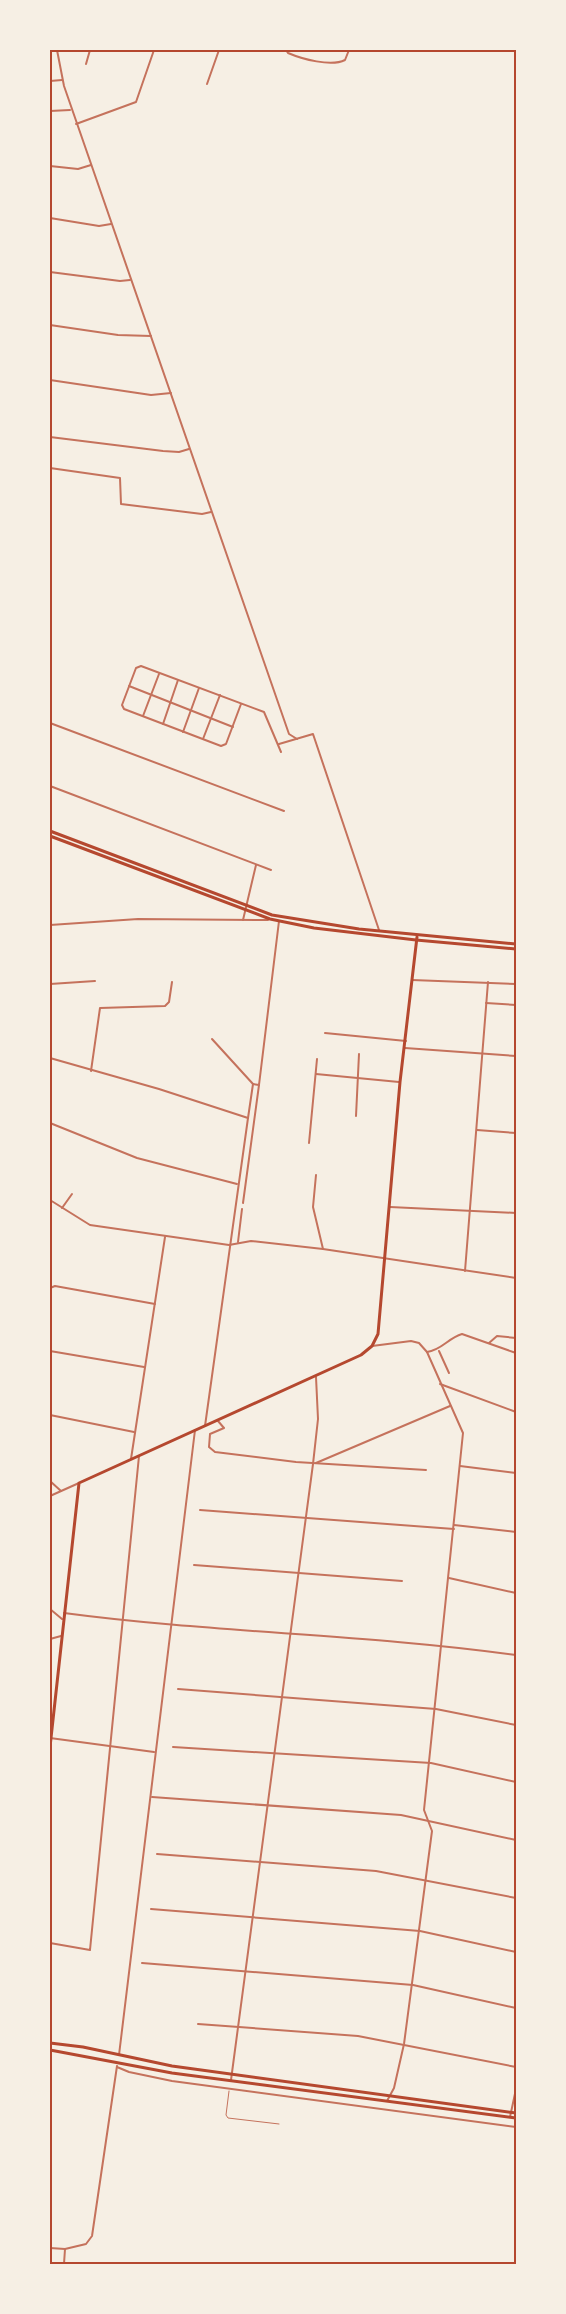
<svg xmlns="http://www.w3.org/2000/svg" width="566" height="2314" viewBox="0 0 566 2314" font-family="Arial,sans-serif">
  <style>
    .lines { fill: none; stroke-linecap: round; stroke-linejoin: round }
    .service { stroke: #c5725c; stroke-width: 1 }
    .minor { stroke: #c5725c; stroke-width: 2 }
    .secondary { stroke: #b5482f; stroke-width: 3 }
    .primary { stroke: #b5482f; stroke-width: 3 }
    .neatline { fill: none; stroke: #b5482f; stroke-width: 2 }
  </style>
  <rect width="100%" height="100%" fill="#f6efe4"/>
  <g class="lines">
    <polyline class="service" points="229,2091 226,2115 228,2118 279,2124"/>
    <g class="minor">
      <polyline points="57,50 64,86 289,734 297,739"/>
      <path d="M 286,50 L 288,53 C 302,59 331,67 345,60 L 349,50"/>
      <polyline points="86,64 90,50"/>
      <polyline points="50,81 62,80"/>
      <polyline points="207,84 219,50"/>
      <polyline points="50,111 70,110"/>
      <polyline points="76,124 136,102 154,50"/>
      <polyline points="50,166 78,169 91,165"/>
      <polyline points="50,218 99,226 111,224"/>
      <polyline points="50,272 120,281 130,280"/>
      <polyline points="50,325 118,335 151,336"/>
      <polyline points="50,380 151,395 171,393"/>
      <polyline points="50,437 163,451 179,452 189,449"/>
      <polyline points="50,468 120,478 121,504 202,514 211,512"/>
      <polyline points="129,686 233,727"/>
      <polyline points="241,704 226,744 221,746 124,709 122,705 136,668 141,666 264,712 281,752"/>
      <polyline points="143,716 159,674"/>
      <polyline points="50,723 284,811"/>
      <polyline points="163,724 178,680"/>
      <polyline points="183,732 199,688"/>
      <polyline points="203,739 220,695"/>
      <polyline points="279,744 313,734 379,930"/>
      <polyline points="50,786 271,870"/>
      <polyline points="243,920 256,865"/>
      <polyline points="50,925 138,919 268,920"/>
      <polyline points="412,980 516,984"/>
      <polyline points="50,984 95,981"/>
      <polyline points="486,1003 516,1005"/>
      <polyline points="325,1033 406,1041"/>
      <polyline points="212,1039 253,1084"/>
      <polyline points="405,1048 516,1056"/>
      <polyline points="50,1058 159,1089 248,1118"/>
      <polyline points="91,1071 100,1008 165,1006 169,1002 172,982"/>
      <polyline points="316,1074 399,1082"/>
      <polyline points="356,1116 359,1054"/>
      <polyline points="50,1123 137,1158 237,1184"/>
      <polyline points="477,1130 516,1133"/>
      <polyline points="309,1143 317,1059"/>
      <polyline points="316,1175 313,1207 323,1249"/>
      <polyline points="50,1200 90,1225 229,1245 251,1241 323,1249 516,1278"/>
      <polyline points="243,1203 259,1085"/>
      <polyline points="390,1207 516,1213"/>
      <polyline points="62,1208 72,1194"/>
      <polyline points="238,1242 242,1209"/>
      <polyline points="465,1271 488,982"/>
      <polyline points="50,1288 55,1286 155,1304"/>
      <polyline points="489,1343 497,1336 516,1338"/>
      <polyline points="372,1346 411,1341 419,1343 427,1352 463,1433 424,1810 432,1831 404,2044 394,2088 387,2101"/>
      <polyline points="50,1351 144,1367"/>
      <polyline points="439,1351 449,1373"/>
      <path d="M 427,1352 C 442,1350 448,1338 462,1334 L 516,1353"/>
      <polyline points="440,1384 516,1412"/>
      <polyline points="50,1415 134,1432"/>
      <polyline points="218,1421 224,1428 210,1434 209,1447 215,1452 296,1462 426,1470"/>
      <polyline points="205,1426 248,1118 253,1084 259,1085 279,921"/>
      <polyline points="131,1459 165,1237"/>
      <polyline points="316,1463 450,1406"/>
      <polyline points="460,1466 516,1473"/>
      <polyline points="50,1481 61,1491"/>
      <polyline points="50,1496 79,1483"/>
      <polyline points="200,1510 454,1529"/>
      <polyline points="454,1525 516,1532"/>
      <polyline points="194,1565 402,1581"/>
      <polyline points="449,1578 516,1593"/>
      <polyline points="50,1609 62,1619"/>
      <path d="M 64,1613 C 214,1633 366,1634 516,1655"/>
      <polyline points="50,1639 61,1636"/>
      <polyline points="178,1689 436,1709 516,1725"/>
      <polyline points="50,1738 154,1752"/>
      <polyline points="173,1747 431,1763 516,1782"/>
      <polyline points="152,1797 401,1815 516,1840"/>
      <polyline points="157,1854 376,1871 516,1898"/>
      <polyline points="151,1909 420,1931 516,1952"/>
      <polyline points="50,1943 90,1950 139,1456"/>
      <polyline points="142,1963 413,1985 516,2008"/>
      <polyline points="198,2024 358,2036 516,2067"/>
      <polyline points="119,2055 195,1430"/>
      <polyline points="117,2067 129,2072 172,2081 516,2127"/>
      <polyline points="231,2080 313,1464 318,1419 316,1377"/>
      <polyline points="510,2117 516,2089"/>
      <polyline points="50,2248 65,2249 64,2264"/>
      <polyline points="65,2249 86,2244 92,2236 117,2066"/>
    </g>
    <g class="secondary">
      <polyline points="50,1747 79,1483 361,1355 372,1346 378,1334 400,1082 417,937"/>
      <polyline points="50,2043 83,2047 172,2066 516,2113"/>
      <polyline points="50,2050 172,2073 516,2118"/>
    </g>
    <g class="primary">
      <polyline points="50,831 272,915 359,929 516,944"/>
      <polyline points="50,836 270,919 314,928 416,940 516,949"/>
    </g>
  </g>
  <rect width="566" height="2314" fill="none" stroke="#f6efe4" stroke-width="102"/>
  <rect x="51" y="51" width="464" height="2212" class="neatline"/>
</svg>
